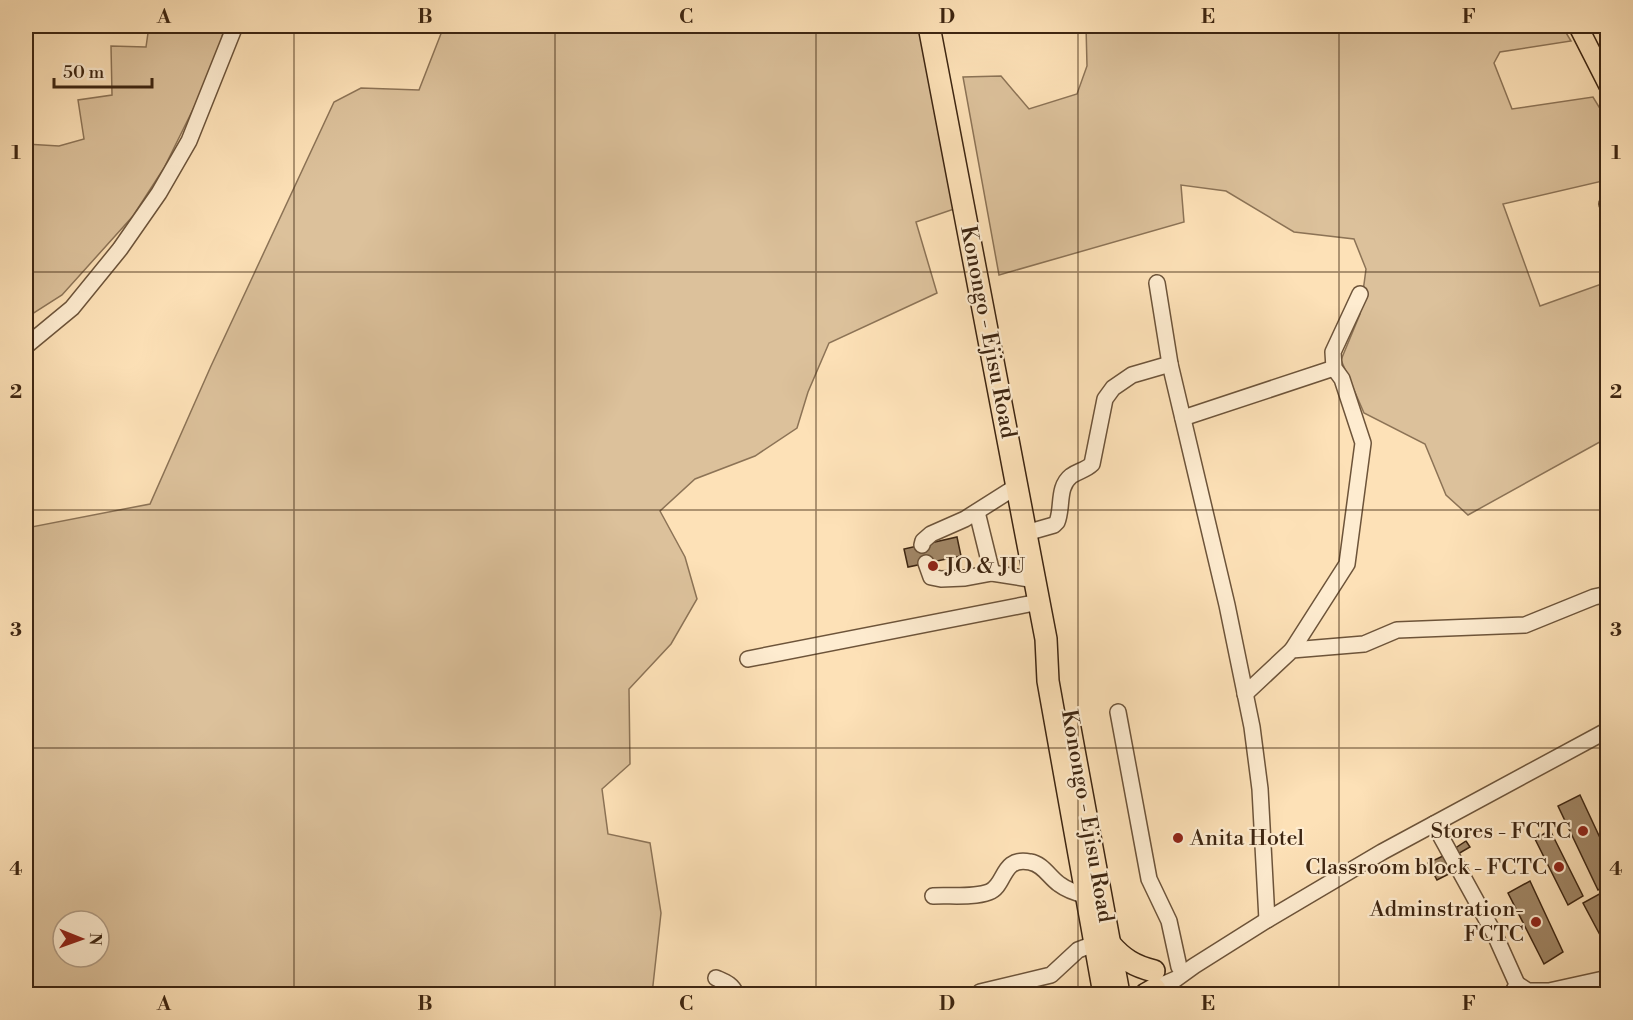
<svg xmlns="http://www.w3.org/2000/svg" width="1633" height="1020" viewBox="0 0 1633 1020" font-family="'Libre Bodoni',serif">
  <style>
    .green { fill: #dcc19b; stroke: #8c7356; stroke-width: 1.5; fill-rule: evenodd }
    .building { fill: #a18767; stroke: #3d2511; stroke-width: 1.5 }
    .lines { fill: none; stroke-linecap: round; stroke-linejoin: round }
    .minor-casing { stroke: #6d543a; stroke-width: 18 }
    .major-casing { stroke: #3d2511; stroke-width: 21 }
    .highway-casing { stroke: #3d2511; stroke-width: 24 }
    .minor { stroke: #feecd0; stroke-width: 15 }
    .major { stroke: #fde1b7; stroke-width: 18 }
    .highway { stroke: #fde1b7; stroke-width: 21 }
    .grid { fill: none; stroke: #3d2511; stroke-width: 1.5; stroke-opacity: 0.55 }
    .poi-dot { fill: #8f2418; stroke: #feecd0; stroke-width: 2 }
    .labels { text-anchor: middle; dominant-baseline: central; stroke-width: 4.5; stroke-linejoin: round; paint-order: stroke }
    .street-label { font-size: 22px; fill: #3d2511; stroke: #feecd0 }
    .poi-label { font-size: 22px; fill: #3d2511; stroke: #feecd0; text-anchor: end }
    .neatline { fill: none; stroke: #3d2511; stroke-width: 2 }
    .grid-label { font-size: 20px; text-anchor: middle; font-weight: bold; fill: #3d2511 }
  </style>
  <rect width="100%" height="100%" fill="#fde1b7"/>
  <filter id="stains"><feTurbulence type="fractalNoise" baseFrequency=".00333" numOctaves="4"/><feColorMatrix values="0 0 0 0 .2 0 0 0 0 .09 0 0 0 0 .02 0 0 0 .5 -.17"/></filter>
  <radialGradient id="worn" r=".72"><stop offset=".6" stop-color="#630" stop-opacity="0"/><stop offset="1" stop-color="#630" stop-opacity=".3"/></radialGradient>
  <g class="green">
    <polygon points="149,26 225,26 213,69 164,168 133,216 62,295 26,318 26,144 59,146 84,139 78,100 112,95 111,46 146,47"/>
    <path d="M 444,26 L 919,26 L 957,208 L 916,222 L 937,293 L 829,343 L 808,392 L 797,428 L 755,456 L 695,479 L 660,511 L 685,557 L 697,599 L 671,644 L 629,689 L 630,764 L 602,789 L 608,834 L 650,843 L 661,913 L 652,994 L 26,994 L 26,528 L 150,504 L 211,366 L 334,102 L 361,88 L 419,90 ZM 63,921 L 99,921 L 99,957 L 63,957 Z"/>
    <polygon points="1086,26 1562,26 1571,41 1500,52 1494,63 1512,109 1593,97 1607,120 1607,180 1503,204 1540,306 1607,282 1607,438 1468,515 1446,495 1425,444 1364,413 1341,360 1360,314 1366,269 1354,239 1294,232 1226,191 1181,185 1184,222 999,275 963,77 1001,76 1029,109 1077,94 1087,66"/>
  </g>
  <g class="building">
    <polygon points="957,537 961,556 908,567 904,549"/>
    <polygon points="1580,795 1608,855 1608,885 1598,890 1558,806"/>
    <polygon points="1550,830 1583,896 1568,905 1535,839"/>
    <polygon points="1466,841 1470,847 1458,854 1454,849"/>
    <polygon points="1445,855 1453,872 1437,880 1428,863"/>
    <polygon points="1530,881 1563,952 1544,964 1508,893"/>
    <polygon points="1603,892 1608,902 1608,950 1583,903"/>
  </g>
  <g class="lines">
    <g class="minor-casing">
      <g id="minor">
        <polyline points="1607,204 1608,203"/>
        <polyline points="1157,283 1170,364 1227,605 1252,727 1260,789 1267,920"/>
        <polyline points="26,346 72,308 120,249 159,193 189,141 235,26"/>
        <polyline points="1183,418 1334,368"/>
        <polyline points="977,512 992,573"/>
        <path d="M 1026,533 L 1054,525 L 1057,522 C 1063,508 1057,487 1071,476 C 1078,471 1086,470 1092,464 L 1105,399 L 1113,388 L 1132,375 L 1170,364"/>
        <polyline points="922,545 923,541 931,534 965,519 1017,486"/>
        <polyline points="926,563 931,577 941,579 965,578 992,573 1035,580"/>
        <polyline points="1292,650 1347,564 1363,443 1342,379 1334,368 1333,352 1360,294"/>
        <polyline points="748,659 1039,602"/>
        <polyline points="1245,694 1292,650 1364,644 1397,630 1525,625 1594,597 1608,594"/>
        <polyline points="1118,712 1149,879 1169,921 1179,967"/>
        <polyline points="1434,824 1495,935 1517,984 1512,994"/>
        <path d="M 933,896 C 950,895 973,898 989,892 C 1006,886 1001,856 1030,862 C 1043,864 1049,877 1059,884 C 1067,890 1076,893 1085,895"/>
        <path d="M 716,978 C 725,982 732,984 736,994"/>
        <polyline points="1517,984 1528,991 1549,991 1608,978"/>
        <polyline points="1146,992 1176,979 1194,966 1267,920 1382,852 1608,730"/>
        <polyline points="980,994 980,992 1051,975 1078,950 1094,944"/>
      </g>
    </g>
    <g class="major-casing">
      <polyline id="major" points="1578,26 1608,85"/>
    </g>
    <g class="highway-casing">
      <g id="highway">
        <polyline points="929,26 1046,639 1048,681 1104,994"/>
        <polyline points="1069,723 1119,994"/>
        <path d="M 1110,944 C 1123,959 1134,966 1154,971"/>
        <polyline points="1146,994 1155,989"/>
      </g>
    </g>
    <use href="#minor" class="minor"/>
    <use href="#major" class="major"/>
    <use href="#highway" class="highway"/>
  </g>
  <path class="grid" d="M 294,26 L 294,994M 555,26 L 555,994M 816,26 L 816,994M 1078,26 L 1078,994M 1339,26 L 1339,994M 26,272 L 1608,272M 26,510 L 1608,510M 26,748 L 1608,748"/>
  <g class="poi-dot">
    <circle cx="933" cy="566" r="6"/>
    <circle cx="1583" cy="831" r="6"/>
    <circle cx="1178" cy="838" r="6"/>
    <circle cx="1559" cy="867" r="6"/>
    <circle cx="1536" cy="922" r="6"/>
  </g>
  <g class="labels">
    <g class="street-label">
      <text transform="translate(988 332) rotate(79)">Konongo - Ejisu Road</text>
      <text transform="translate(1087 816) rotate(80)">Konongo - Ejisu Road</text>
    </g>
    <g class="poi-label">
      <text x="945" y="566" text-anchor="start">JO &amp; JU</text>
      <text x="1571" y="831">Stores - FCTC</text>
      <text x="1190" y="838" text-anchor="start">Anita Hotel</text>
      <text x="1547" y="867">Classroom block - FCTC</text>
      <text x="1524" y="909">Adminstration-<tspan x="1524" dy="25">FCTC</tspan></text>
    </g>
  </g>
  <rect width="1633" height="1020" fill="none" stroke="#fde1b7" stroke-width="66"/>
  <g transform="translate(81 939) rotate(91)"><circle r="28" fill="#feecd0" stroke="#b19c84" stroke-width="1.5"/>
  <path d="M0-4.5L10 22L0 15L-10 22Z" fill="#8f2418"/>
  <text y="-9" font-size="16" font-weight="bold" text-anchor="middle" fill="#3d2511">N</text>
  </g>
  <path d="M54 78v9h98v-9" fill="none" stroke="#3d2511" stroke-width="3"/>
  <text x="63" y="78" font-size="18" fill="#3d2511" stroke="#feecd0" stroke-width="4.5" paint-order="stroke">50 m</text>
  <rect x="33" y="33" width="1567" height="954" class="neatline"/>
  <g class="grid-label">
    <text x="164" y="23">A</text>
    <text x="425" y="23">B</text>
    <text x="686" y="23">C</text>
    <text x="947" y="23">D</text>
    <text x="1208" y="23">E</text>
    <text x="1469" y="23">F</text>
    <text x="16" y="159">1</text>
    <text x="1616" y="159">1</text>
    <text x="16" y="398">2</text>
    <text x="1616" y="398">2</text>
    <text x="16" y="636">3</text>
    <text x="1616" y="636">3</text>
    <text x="16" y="875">4</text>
    <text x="1616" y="875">4</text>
    <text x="164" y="1010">A</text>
    <text x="425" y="1010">B</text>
    <text x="686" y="1010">C</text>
    <text x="947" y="1010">D</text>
    <text x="1208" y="1010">E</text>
    <text x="1469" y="1010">F</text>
  </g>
  <rect width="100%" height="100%" filter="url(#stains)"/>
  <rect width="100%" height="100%" fill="url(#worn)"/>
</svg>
